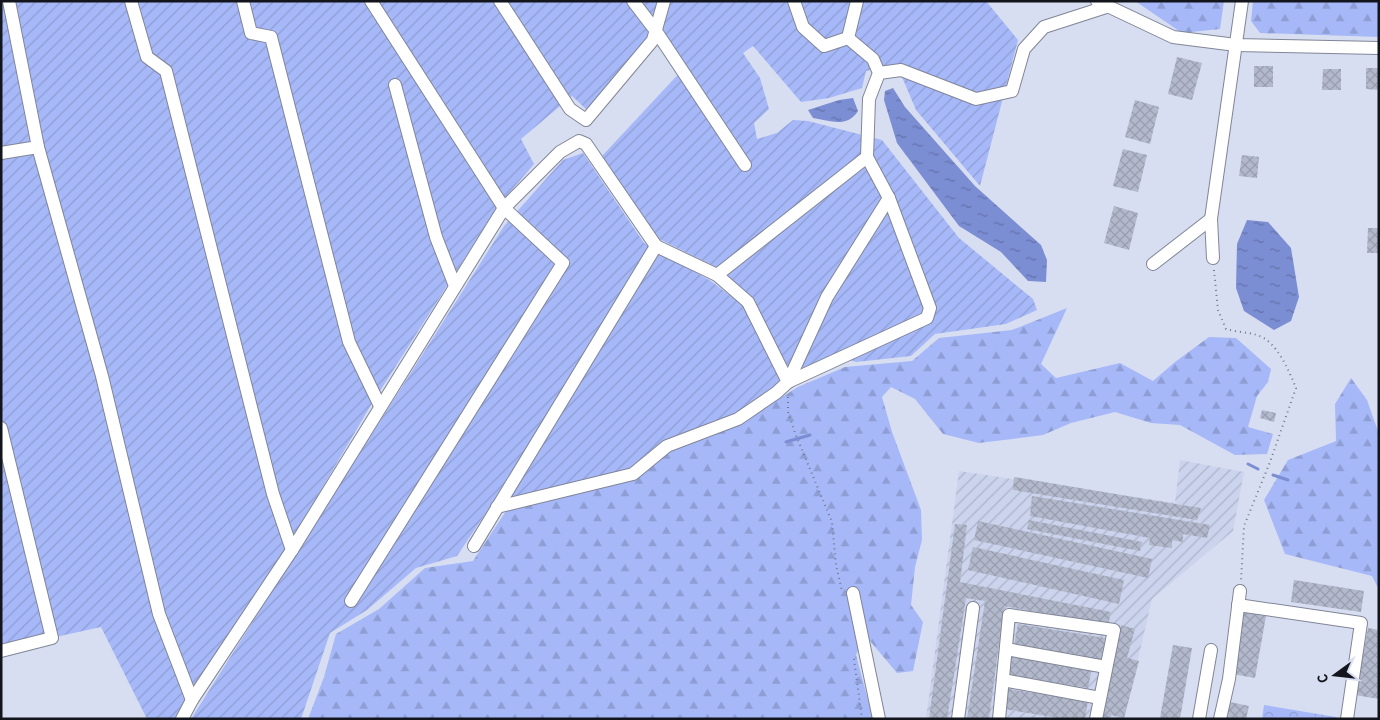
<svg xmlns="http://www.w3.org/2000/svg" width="1380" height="720" viewBox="0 0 1380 720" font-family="Overpass,sans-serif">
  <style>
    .industrial { fill: url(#industrial-furrows) }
    .forest { fill: url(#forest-firs) }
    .park { fill: url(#park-crowns) }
    .garden { fill: url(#garden-furrows) }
    .water { fill: url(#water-ripples) }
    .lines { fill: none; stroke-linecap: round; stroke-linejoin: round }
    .stream { stroke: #7b8dd3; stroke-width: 3 }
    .building { fill: url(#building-cross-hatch) }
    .minor-casing { stroke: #808597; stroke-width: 14 }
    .path { stroke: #747885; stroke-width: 2; stroke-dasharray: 1 4; stroke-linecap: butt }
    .minor { stroke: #fff; stroke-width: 12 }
  </style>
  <defs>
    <pattern id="industrial-furrows" width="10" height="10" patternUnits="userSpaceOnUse" patternTransform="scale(1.25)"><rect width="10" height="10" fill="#cbd3ed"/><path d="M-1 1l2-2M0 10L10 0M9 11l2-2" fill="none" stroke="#adb4cb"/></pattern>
    <pattern id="forest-firs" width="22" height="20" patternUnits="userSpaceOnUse" patternTransform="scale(1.25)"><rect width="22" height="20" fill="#a6b8f8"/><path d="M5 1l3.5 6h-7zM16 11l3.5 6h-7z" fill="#8e9dd4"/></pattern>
    <pattern id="park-crowns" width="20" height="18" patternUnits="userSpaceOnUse" patternTransform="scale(1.25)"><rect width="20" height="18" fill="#a6b8f8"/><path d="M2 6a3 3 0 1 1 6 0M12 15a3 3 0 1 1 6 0" fill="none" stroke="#8e9dd4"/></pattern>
    <pattern id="garden-furrows" width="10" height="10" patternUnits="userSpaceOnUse" patternTransform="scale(1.25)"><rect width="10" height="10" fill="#a6b8f8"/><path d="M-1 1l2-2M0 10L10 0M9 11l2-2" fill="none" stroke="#8e9dd4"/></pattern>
    <pattern id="water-ripples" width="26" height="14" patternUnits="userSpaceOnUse" patternTransform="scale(1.25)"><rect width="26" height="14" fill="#7b8dd3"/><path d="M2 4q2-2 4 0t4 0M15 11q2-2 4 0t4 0" fill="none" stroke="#6472aa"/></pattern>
    <pattern id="building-cross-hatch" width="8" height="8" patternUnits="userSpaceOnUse" patternTransform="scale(1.25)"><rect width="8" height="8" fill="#b3b9cc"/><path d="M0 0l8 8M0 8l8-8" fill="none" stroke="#999eaf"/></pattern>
  </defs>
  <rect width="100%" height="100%" fill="#d8def1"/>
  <polygon class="industrial" points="1180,460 1244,472 1233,531 1152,599 1124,719 926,719 959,471 1175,503"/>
  <g class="forest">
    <polygon points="1135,1 1224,1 1220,29 1182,33"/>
    <polygon points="1253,1 1379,1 1379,37 1260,33 1251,21"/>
    <polygon points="1067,308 1041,364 1056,378 1120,363 1153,381 1175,362 1209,337 1236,338 1271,369 1268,382 1257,396 1248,427 1273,434 1267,454 1235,455 1180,425 1151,423 1115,412 1071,423 1043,435 979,443 943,434 915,399 891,387 882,397 892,432 921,510 922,540 915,567 911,605 923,622 913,671 897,673 865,635 856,655 872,715 875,719 308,719 324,677 336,634 379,609 425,568 473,561 508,508 739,424 798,387 845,367 912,361 939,338 1012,330"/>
    <polygon points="1351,378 1367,400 1379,434 1379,590 1372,576 1285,554 1264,500 1288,460 1336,441 1335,404"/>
  </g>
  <polygon class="park" points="1264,705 1336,717 1335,719 1262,719"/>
  <g class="garden">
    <polygon points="1,1 659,1 649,37 587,110 572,96 521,139 534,164 498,206 371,405 284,553 174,719 147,719 101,627 1,649"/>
    <polygon points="670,1 986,1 1018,40 980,186 916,110 897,65 866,71 862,88 829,98 801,102 753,46 743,53 760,78 769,109 754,123 757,139 777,133 793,120 808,121 882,140 959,238 1033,299 1037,310 1006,324 935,334 911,356 856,362 837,355 801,372 785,364 751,301 714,266 655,237 602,156 685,67 661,29"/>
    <polygon points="583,153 644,243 711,281 745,307 782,384 736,416 630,471 492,504 457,556 416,568 367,610 330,633 301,719 191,719 504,226 563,160"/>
  </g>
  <g class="water">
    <polygon points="893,88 905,107 975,186 1041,245 1047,260 1046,282 1028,281 1001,252 959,226 897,143 884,100 885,91"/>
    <path d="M 853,98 L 858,111 C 847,128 831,121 813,118 L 808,110 L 839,100 Z"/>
    <polygon points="1247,220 1268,222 1291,248 1299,297 1291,321 1274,330 1244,311 1236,288 1237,244"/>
  </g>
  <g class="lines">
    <g class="stream">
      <polyline points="786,442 810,435"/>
      <polyline points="1248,464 1258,469"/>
      <polyline points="1273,475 1288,480"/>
    </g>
  </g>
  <g class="building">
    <polygon points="1177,57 1202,63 1192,100 1168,94"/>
    <rect x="1254" y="66" width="19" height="21"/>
    <polygon points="1366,68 1379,68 1379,90 1366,89"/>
    <polygon points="1323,69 1341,69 1341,90 1322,90"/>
    <polygon points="1135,100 1159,107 1150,144 1125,137"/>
    <polygon points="1123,149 1147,155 1138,192 1113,186"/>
    <polygon points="1242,155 1259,157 1257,178 1239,176"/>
    <polygon points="1114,206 1138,213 1129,250 1104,243"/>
    <polygon points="1368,228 1379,228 1379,253 1367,253"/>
    <polygon points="1262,410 1276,413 1274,422 1260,418"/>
    <polygon points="1014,477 1175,504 1201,508 1197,520 1013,490"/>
    <polygon points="1032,496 1210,525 1207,538 1183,534 1183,542 1172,540 1172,548 1149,545 1150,538 1030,516"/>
    <polygon points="1029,520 1142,542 1140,551 1027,529"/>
    <polygon points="978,521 1152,559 1148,578 974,540"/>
    <polygon points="955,524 967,525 960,582 1111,612 1108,625 1004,606 989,719 967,719 985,601 966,598 947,719 929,719"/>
    <polygon points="973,547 1124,580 1119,604 968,570"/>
    <polygon points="1294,580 1364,591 1361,612 1291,602"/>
    <polygon points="1243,612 1266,616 1255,678 1232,674"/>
    <polygon points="1018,624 1105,638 1101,661 1014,646"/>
    <polygon points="1121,625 1135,629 1127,658 1139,661 1124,718 1111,715 1110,719 1097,719"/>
    <polygon points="1368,628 1379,630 1379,699 1355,695"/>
    <polygon points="1173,645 1192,648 1180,719 1162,719 1160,718"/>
    <polygon points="1011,654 1092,668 1088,688 1008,675"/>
    <polygon points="1008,689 1088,701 1085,719 1064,719 1004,709"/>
    <polygon points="1230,702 1249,706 1246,719 1227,719"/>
  </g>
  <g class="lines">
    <g class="minor-casing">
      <g id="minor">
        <polyline points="9,1 38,147 102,376 159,614 192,700"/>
        <polyline points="131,1 147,57 166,71 273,494 292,550"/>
        <polyline points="243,1 251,33 271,37 349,342 380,406"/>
        <polyline points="500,1 570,109 586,120 653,40 664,1"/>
        <polyline points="633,1 656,31 745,165"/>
        <polyline points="794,1 803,27 824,46 848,38"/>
        <polyline points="1097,1 1173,37 1236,45 1379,48"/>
        <polyline points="879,73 901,70 976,99 1012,91 1024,49 1044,27 1106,7"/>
        <polyline points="395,85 436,237 455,286"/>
        <polyline points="1,153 38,147"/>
        <polyline points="1213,258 1211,219 1242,1"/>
        <polyline points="1153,264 1211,219"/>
        <polyline points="717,275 867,157"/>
        <polyline points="788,382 927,318 930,308 889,198 867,157 869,99 879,73 873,59 848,38 857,1"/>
        <polyline points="1,428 52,638 1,651"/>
        <polyline points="497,507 633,474 667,446 738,419 776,393 788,382 827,297 889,198"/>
        <polyline points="474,546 656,246"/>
        <polyline points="853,593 879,719"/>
        <polyline points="351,601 563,263 504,208 371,1"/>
        <polyline points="1238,605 1361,623 1347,719"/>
        <polyline points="1006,649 1106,667"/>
        <polyline points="1003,680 1100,698"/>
        <polyline points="182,719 192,700 292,550 504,208 560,152 579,141 586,144 656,246 717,275 748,302 788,382"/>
        <polyline points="958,719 973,608"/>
        <polyline points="999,719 1009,615 1114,630 1096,719"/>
        <polyline points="1199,719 1211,650"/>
        <polyline points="1220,719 1229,679 1240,591"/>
      </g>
    </g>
    <g class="path">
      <path d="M 1214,270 L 1218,310 L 1226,329 C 1236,332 1247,332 1257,335 C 1277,341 1289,371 1296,388 L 1270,462 L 1244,526 L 1241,581"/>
      <polyline points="788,397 788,412 795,433 832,522 836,565 842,591"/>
      <polyline points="854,659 862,719"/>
    </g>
    <use href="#minor" class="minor"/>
  </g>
  <rect width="1380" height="720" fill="none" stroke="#13151c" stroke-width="5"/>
  <g transform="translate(1335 675) rotate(255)" stroke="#d8def1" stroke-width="4" paint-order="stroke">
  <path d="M0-4L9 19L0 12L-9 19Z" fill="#13151c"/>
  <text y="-8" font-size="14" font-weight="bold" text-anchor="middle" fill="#13151c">С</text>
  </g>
</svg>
